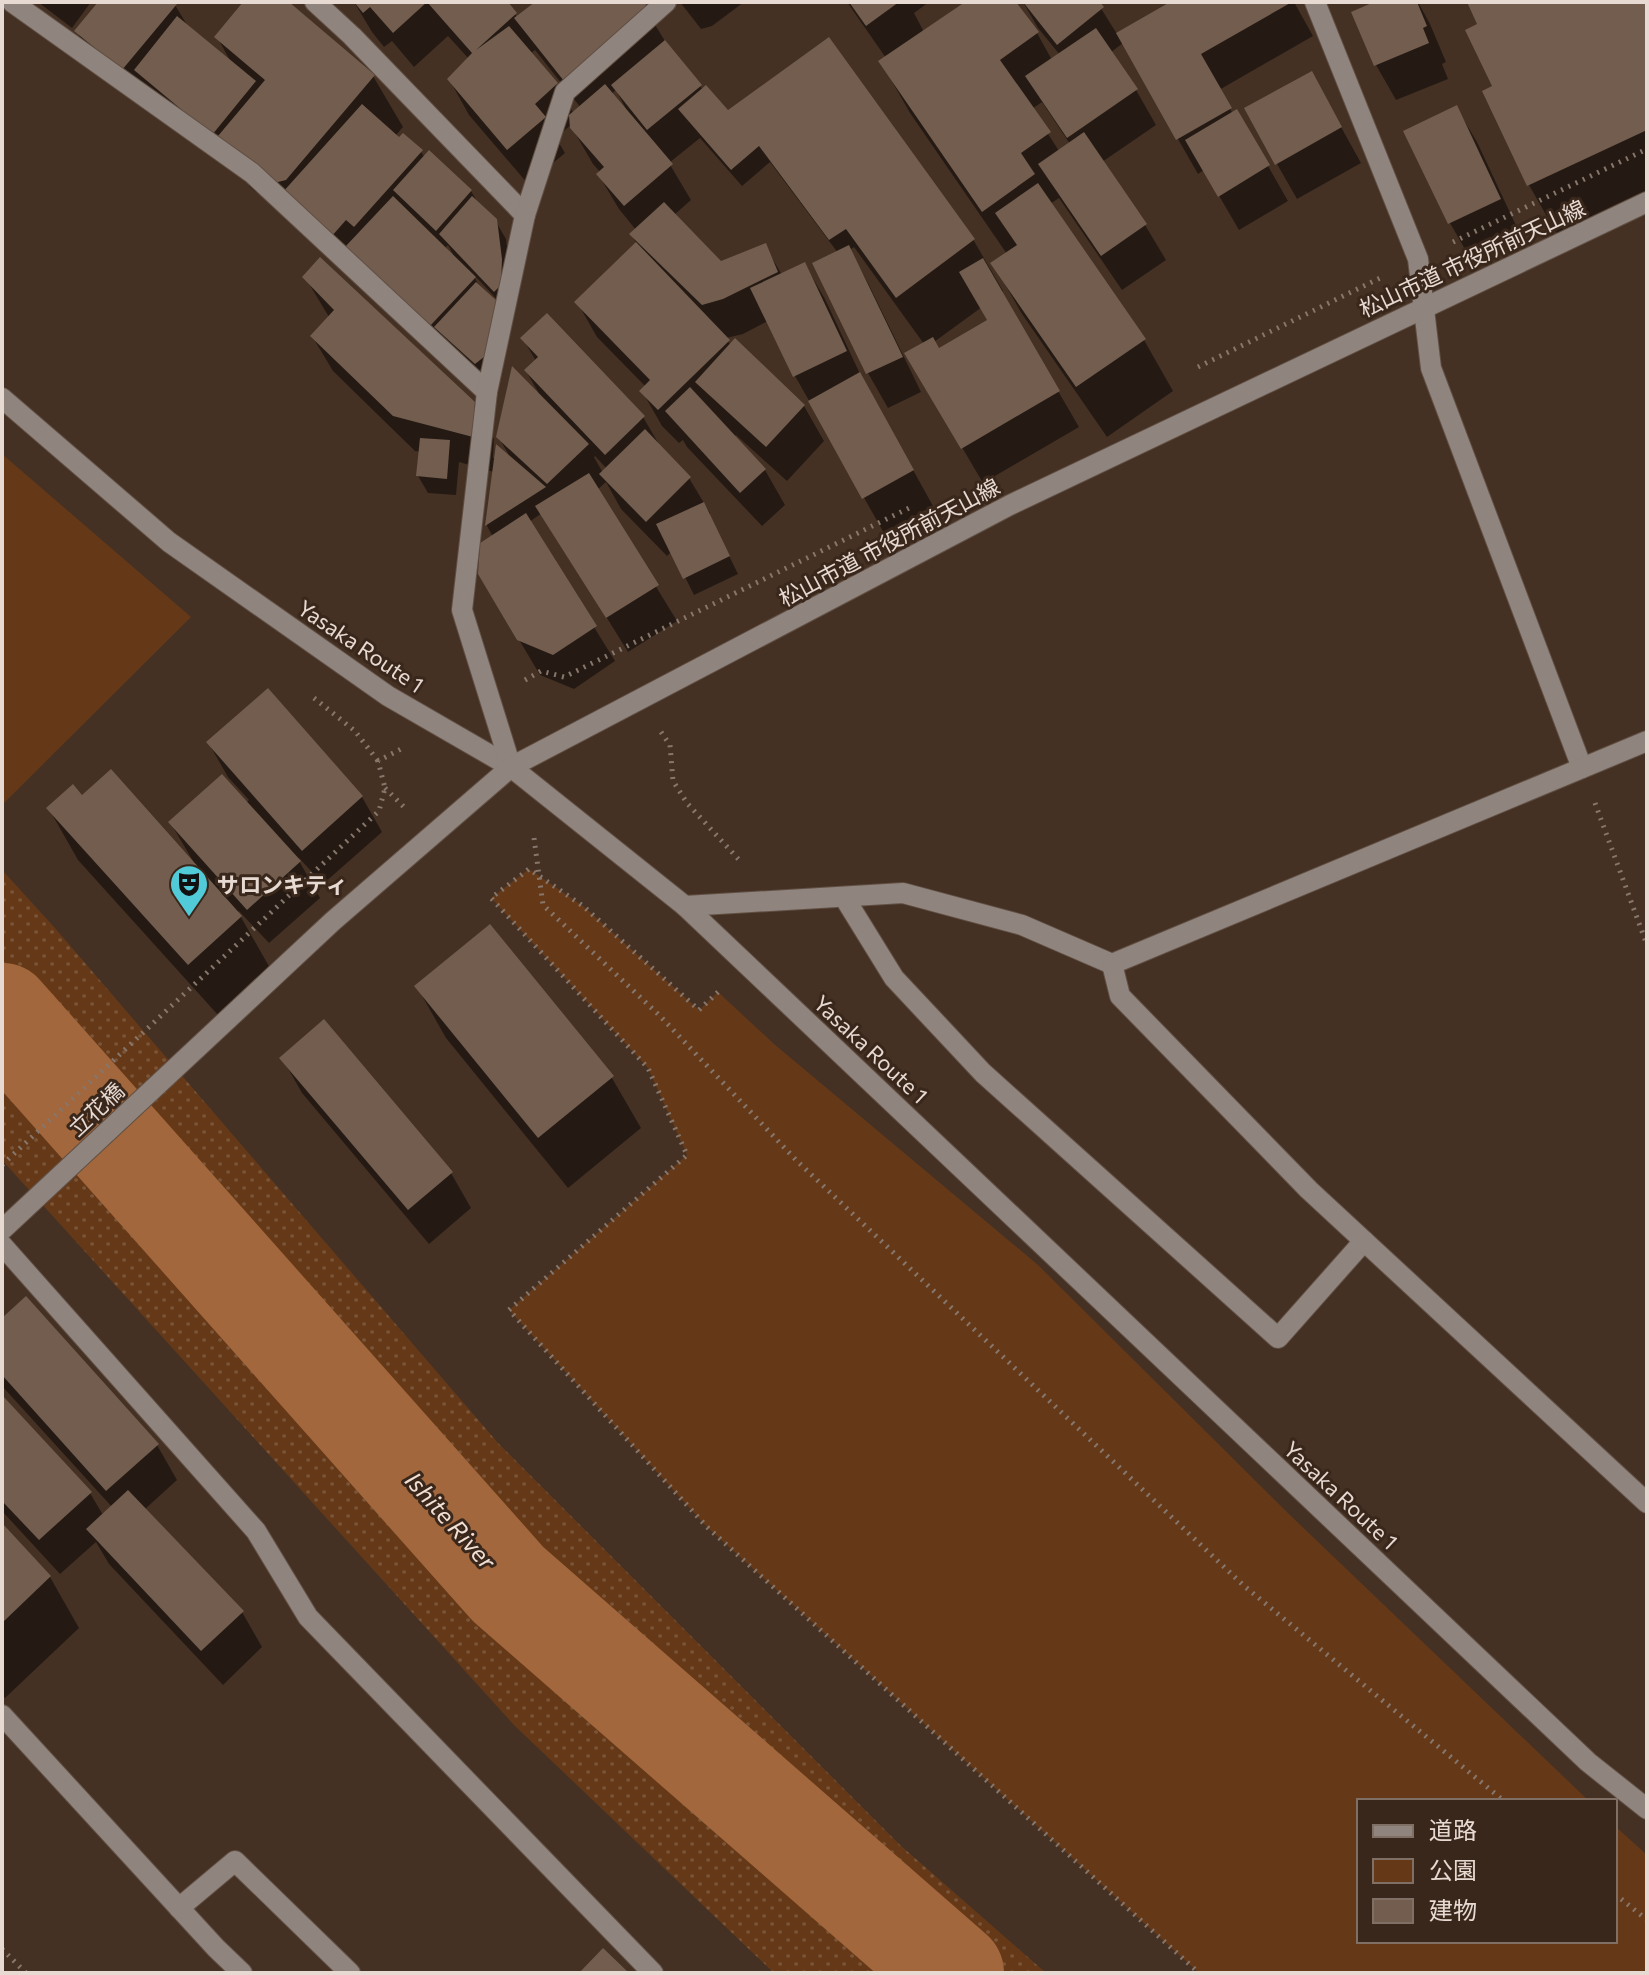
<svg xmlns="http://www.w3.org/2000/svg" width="1649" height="1975" viewBox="0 0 1649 1975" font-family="Commissioner,'Noto Sans JP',sans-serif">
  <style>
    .grass { fill: url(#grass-dots) }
    .park { fill: #653918 }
    .shadow { fill: #0007; fill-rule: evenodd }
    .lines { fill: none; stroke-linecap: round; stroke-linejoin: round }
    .river { stroke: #a2673c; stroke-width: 102 }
    .building { fill: #725d4f }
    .minor-casing { stroke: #614f43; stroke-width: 22 }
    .path { stroke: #87766b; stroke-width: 5; stroke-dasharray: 2 6; stroke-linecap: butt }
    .minor { stroke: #8f847e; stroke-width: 20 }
    .labels { text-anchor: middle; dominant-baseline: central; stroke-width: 6; stroke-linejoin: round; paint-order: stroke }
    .street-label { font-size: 22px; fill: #e7dad2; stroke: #3a271b }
    .poi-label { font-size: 22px; font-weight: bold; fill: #e7dad2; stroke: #3a271b; text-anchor: start }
    .water-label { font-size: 24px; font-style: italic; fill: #f2e0d5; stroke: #3a271b }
  </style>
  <defs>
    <pattern id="grass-dots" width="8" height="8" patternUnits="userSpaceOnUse" patternTransform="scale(2)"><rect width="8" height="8" fill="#653918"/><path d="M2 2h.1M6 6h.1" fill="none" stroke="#7b5539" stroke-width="1.8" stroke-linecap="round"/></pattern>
  </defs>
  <rect width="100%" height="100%" fill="#443124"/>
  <polygon class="grass" points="2,870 54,927 498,1443 900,1845 1046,1973 774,1973 514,1725 2,1160"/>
  <g class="park">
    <polygon points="2,454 191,617 2,805"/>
    <polygon points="529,869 583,906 699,1010 718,992 774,1044 1038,1265 1292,1517 1589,1801 1359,1801 1359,1941 1615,1941 1615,1826 1647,1855 1647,1973 1199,1973 707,1527 509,1310 687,1155 648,1068 491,898"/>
  </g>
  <g class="shadow">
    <polygon points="38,2 91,2 72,28"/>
    <path d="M 101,2 L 171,2 L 175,5 L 189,28 L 232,64 L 217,37 L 246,2 L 286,2 L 373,76 L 403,127 L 395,136 L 421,152 L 425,158 L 471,191 L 479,205 L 495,220 L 506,239 L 511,278 L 505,308 L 476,277 L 475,278 L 481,290 L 486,381 L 250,187 L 237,164 L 97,67 L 77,32 ZM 448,245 L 455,258 L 444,249 Z"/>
    <path d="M 354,2 L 505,2 L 518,18 L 534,5 L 532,2 L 641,2 L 665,41 L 703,90 L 728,113 L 828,40 L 974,241 L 1003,291 L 1001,293 L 1079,427 L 983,483 L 907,354 L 924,344 L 854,247 L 850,250 L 868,283 L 921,392 L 888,408 L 868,373 L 838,253 L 770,162 L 742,186 L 700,138 L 669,163 L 691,200 L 674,215 L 721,263 L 765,246 L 782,275 L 805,265 L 825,299 L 861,376 L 933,506 L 884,533 L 795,376 L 768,321 L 743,334 L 726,338 L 731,346 L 804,406 L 824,441 L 787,481 L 736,435 L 734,437 L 765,470 L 785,505 L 762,526 L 687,447 L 683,440 L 679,443 L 662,426 L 642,391 L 646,387 L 597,337 L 577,302 L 637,244 L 631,234 L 636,230 L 619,209 L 598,174 L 600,172 L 593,164 L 572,128 L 572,124 L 556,138 L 565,153 L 528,184 L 469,115 L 449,79 L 469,59 L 448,36 L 414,67 L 392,41 L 384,47 L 372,32 ZM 535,50 L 581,108 L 574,114 L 556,84 L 530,54 ZM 616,90 L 626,109 L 625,110 L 611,94 ZM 982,307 L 990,321 L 939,350 L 934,342 Z"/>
    <polygon points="680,2 744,2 712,26 701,29"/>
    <path d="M 847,2 L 929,2 L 914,13 L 924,32 L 968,2 L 1013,2 L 1037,33 L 1052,60 L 1060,55 L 1038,28 L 1023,2 L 1097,2 L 1117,34 L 1174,2 L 1294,2 L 1313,36 L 1219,90 L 1233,114 L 1237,112 L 1288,201 L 1239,230 L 1204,170 L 1198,174 L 1123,43 L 1110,53 L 1136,90 L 1156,125 L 1102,162 L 1145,225 L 1166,260 L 1122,290 L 1059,198 L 1050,204 L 1144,340 L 1173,391 L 1107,437 L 1022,314 L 993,263 L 1007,254 L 910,113 L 881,62 L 886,58 ZM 1042,102 L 1070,144 L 1059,151 L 1032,109 Z"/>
    <polygon points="1379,2 1418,2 1430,24 1446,62 1442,64 1448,79 1396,100 1376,65 1353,13"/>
    <polygon points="1469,2 1647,2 1647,194 1558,236 1529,185 1494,86 1480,25"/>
    <polygon points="1456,107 1477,142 1520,234 1470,258 1450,223"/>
    <polygon points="1331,109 1361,163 1297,199 1277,164"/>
    <path d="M 305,277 L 474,403 L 494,439 L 493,458 L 511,459 L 498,436 L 541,397 L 526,371 L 536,361 L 523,339 L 643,417 L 663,451 L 689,478 L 710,513 L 709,515 L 738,574 L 694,595 L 672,551 L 667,556 L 621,509 L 606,482 L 597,490 L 677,621 L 628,652 L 542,513 L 529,522 L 615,661 L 574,689 L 540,675 L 480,574 L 493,537 L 487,526 L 494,472 L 459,462 L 456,495 L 428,493 L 418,476 L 421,452 L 415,451 L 333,371 L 312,336 L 329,317 ZM 595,456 L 607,469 L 603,473 L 594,457 Z"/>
    <polygon points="208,742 362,797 382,832 323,884 299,858 298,859 320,898 269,943 239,911 238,912 270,968 218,1015 78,860 49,809 82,798 191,862 193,861 170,822 246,803 249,800 228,777"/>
    <polygon points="417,987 612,1078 641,1128 568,1188 446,1038"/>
    <polygon points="282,1058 451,1173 471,1208 429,1244 302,1093"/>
    <polygon points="2,1321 157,1445 177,1480 144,1510 242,1612 262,1647 223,1685 109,1564 96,1542 60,1574 2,1511 2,1398 90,1493 103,1515 112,1507 2,1386"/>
    <polygon points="2,1526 50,1577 79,1628 5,1698 2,1695"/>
  </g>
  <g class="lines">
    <polyline class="river" points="2,1014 508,1584 953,1973"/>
  </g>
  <g class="building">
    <polygon points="98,2 175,2 177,4 122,70 74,31"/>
    <polygon points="243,2 289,2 375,75 286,180 274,183 218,136 265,80 214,37"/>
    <polygon points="354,2 508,2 517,13 476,50 509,26 558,83 535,104 546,117 507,150 447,79 472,53 427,2 393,33 370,7 363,13"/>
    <polygon points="535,2 644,2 646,4 642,19 564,81 514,18"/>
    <polygon points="849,2 899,2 866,26"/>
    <polygon points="965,2 1016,2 1039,32 1000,60 1051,132 1021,153 1035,174 982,212 878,61"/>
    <polygon points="1023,2 1100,2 1104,7 1057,45"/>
    <polygon points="1170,2 1292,2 1201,54 1232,108 1176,140 1116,33"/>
    <polygon points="1374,2 1417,2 1427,26 1423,28 1429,43 1374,66 1351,12"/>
    <polygon points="1467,2 1647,2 1647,130 1527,186 1482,91 1492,86 1465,30 1477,24"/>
    <polygon points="177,16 256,81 212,135 134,70"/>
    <polygon points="1096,28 1138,89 1067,138 1025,76"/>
    <polygon points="829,37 975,239 896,298 846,229 829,240 759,146 731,170 678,109 706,85 728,110"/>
    <polygon points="665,40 702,85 647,130 611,85"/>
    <polygon points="1312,71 1342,127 1275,165 1244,108"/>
    <polygon points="605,84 673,164 624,206 596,174 604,167 570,128 569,115"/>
    <polygon points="362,104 399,137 403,133 423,150 354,227 346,220 331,237 282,193"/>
    <polygon points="1457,105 1501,199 1448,224 1403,131"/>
    <polygon points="1237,109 1270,165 1218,197 1185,140"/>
    <polygon points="1084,132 1147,224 1101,256 1038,164"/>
    <polygon points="429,150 472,190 436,231 393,190"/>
    <polygon points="1038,183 1146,339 1076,387 990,263 1017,245 995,213"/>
    <polygon points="393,196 476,277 429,327 345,247"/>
    <polygon points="472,196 497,219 502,259 501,285 494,292 439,234"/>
    <polygon points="664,202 721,261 766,243 778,272 723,299 702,305 629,234"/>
    <polygon points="636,242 730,340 658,410 639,391 650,380 574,302"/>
    <polygon points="849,245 903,357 866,374 812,263"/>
    <polygon points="320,257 475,402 473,437 393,416 310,336 334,310 302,277"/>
    <polygon points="983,258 1060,391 961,449 904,353 933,337 939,348 987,320 959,272"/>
    <polygon points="805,262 847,351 793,377 750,288"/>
    <polygon points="476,282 498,302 489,353 475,364 434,327"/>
    <polygon points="547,313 645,416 605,455 524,370 538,357 520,338"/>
    <polygon points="735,338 805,405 766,447 695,382"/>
    <polygon points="512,366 589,444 547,484 496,437"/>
    <polygon points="860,372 914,470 862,499 808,401"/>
    <polygon points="690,387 766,469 740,493 665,411"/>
    <polygon points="645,429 691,477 646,522 599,474"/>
    <polygon points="420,438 450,440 447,479 416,476"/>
    <polygon points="496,444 546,487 485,526"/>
    <polygon points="589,473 659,585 606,618 535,506"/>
    <polygon points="704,502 730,556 683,579 656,524"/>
    <polygon points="526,513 597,626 553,655 517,640 478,574 480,543"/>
    <polygon points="268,688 363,796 302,851 206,742"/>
    <polygon points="111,769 242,916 188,965 46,808 73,784 82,795"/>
    <polygon points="222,774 301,861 247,910 168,822"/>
    <polygon points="490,924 614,1076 538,1138 414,986"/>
    <polygon points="324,1019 453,1172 408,1210 279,1058"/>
    <polygon points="26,1296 159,1444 106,1491 2,1375 2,1318"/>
    <polygon points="2,1395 92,1492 39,1540 2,1501"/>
    <polygon points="128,1490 244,1611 201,1651 86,1529"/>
    <polygon points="2,1523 51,1576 2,1623"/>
    <polygon points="603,1948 629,1973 579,1973"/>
  </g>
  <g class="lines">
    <g class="minor-casing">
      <g id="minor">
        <polyline points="12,2 252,173 487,392"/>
        <polyline points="315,2 352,36 525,215"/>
        <polyline points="1315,2 1418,259 1431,368 1582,768"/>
        <polyline points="2,398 169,542 388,696 511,767 685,906 1588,1762 1647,1809"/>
        <polyline points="511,767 462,610 487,392 525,215 565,92 666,2"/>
        <polyline points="844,897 894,978 983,1073 1278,1338 1364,1241"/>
        <polyline points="685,906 903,893 1022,925 1112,964 1647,741"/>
        <polyline points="1112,964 1120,996 1309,1190 1647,1503"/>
        <polyline points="2,1230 333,921 511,767 1010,505 1647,202"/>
        <polyline points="2,1245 256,1531 308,1617 653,1973"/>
        <polyline points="2,1715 216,1948 242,1973"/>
        <polyline points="179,1908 235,1861 350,1973"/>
      </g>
    </g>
    <g class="path">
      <polyline points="1453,242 1647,149"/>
      <polyline points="1198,367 1380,278"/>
      <polyline points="525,680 541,671 564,677 909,508"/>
      <polyline points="314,698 355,731 378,761"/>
      <polyline points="661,732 670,745 673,781 687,803 741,862"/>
      <polyline points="385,788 404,807"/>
      <polyline points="1595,803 1647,945"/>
      <polyline points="534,838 543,905 661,1017 796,1160 1243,1585 1504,1801"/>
      <polyline points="718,992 699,1010 583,906 529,869 491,898 648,1068 687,1155 509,1310 707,1527 1199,1973"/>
      <polyline points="2,1165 379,811 385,788 378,761 401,749"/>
      <polyline points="1615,1894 1647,1920"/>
      <polyline points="2,1949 26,1973"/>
    </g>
    <use href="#minor" class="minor"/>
  </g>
  <defs>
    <g id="theatre-pin" transform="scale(2)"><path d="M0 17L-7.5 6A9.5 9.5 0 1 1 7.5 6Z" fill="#52cbd8" stroke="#3a271b"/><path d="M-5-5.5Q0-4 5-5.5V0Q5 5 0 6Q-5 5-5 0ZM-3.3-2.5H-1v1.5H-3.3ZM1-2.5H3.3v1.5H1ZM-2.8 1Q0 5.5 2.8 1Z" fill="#111"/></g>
  </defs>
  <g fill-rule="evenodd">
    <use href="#theatre-pin" x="189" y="884"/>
  </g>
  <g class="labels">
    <g class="street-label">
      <text transform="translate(1472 258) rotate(-25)">松山市道 市役所前天山線</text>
      <text transform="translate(889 542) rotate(-28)">松山市道 市役所前天山線</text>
      <text transform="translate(361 646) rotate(34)">Yasaka Route 1</text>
      <text transform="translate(871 1049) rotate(43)">Yasaka Route 1</text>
      <text transform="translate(96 1109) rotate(-43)">立花橋</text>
      <text transform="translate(1341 1495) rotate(43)">Yasaka Route 1</text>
    </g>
    <g class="poi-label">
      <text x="217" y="884">サロンキティ</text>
    </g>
    <g class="water-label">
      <text transform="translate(451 1520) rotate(48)">Ishite River</text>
    </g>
  </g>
  <rect width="1649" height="1975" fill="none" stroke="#e7dad2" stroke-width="8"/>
  <rect x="1357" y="1799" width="260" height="144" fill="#3a271b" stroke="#7f6f64" stroke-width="2"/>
  <rect x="1373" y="1825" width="40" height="12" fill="#8f847e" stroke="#7f6f64" stroke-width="2"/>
  <text x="1429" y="1839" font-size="24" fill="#e7dad2">道路</text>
  <rect x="1373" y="1859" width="40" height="24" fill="#653918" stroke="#7f6f64" stroke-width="2"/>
  <text x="1429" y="1879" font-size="24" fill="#e7dad2">公園</text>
  <rect x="1373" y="1899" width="40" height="24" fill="#725d4f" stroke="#7f6f64" stroke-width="2"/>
  <text x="1429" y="1919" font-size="24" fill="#e7dad2">建物</text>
</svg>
